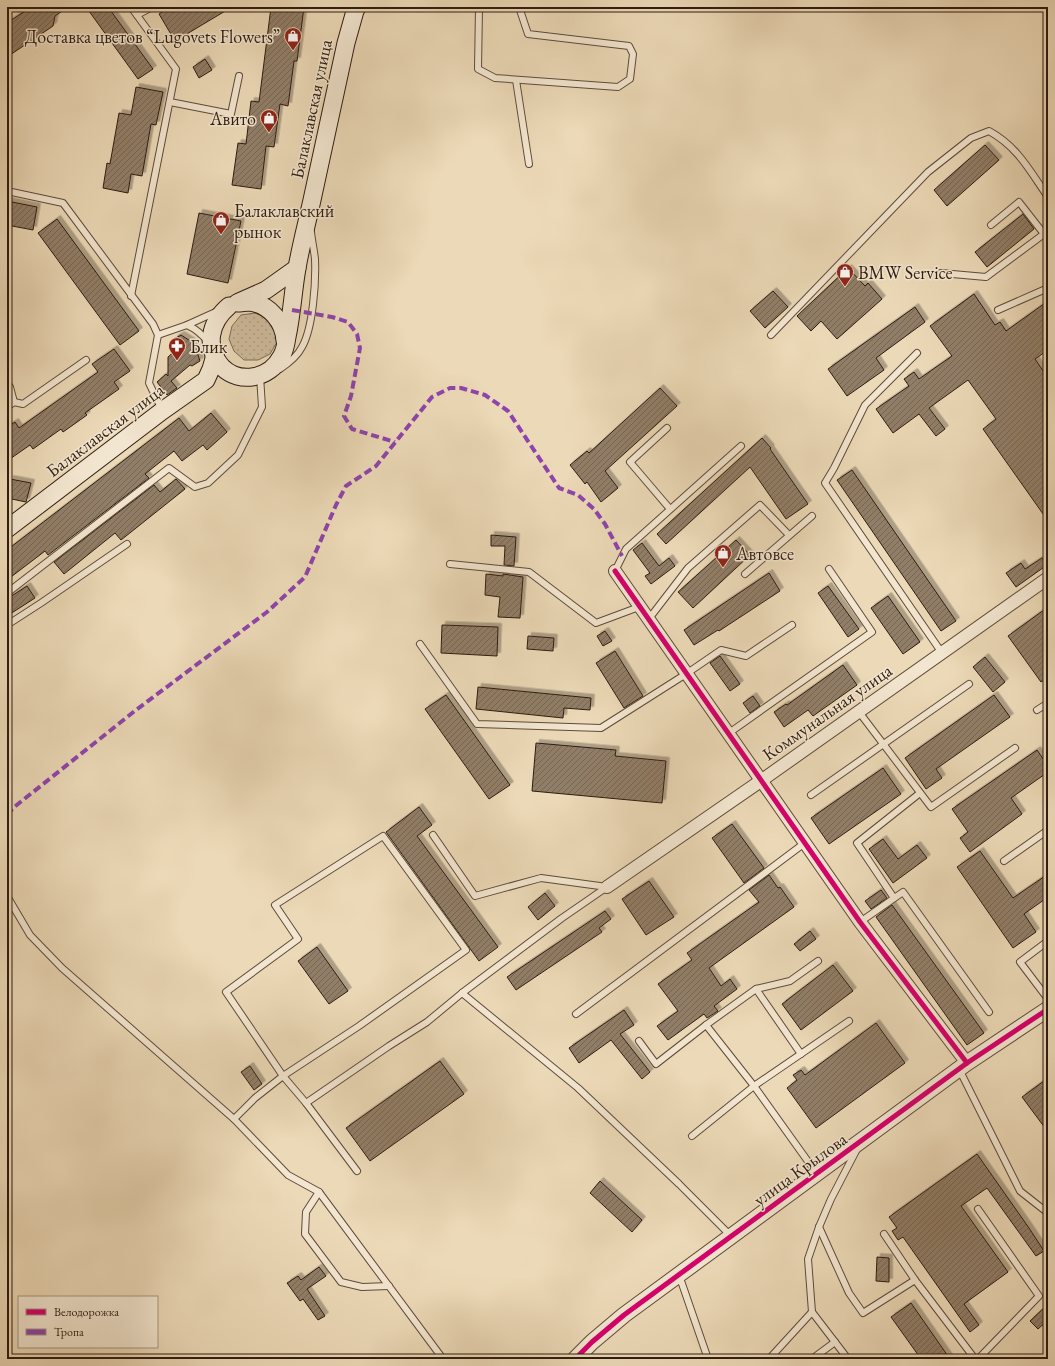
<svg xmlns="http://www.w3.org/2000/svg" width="1055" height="1366" viewBox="0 0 1055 1366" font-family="'EB Garamond',serif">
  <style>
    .grass { fill: url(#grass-dots); stroke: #7d6a56 }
    .building { fill: url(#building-hatch); stroke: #2e1c11; filter: url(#shadow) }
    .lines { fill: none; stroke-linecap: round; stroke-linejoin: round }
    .service-casing { stroke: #5e4b3a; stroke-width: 8 }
    .minor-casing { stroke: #5e4b3a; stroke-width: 14 }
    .tertiary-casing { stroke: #5e4b3a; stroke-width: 17 }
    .secondary-casing { stroke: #2e1c11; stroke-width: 19 }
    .service { stroke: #f3e6d0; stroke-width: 6 }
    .minor { stroke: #f3e6d0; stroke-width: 12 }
    .tertiary { stroke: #f3e6d0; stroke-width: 15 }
    .secondary { stroke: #f3e6d0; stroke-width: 17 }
    .quiet { stroke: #8e44ad; stroke-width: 4; stroke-dasharray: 8 4; stroke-linecap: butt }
    .cycleway-casing { stroke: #f3e6d0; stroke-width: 8 }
    .cycleway { stroke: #d6006c; stroke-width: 5 }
    .labels { text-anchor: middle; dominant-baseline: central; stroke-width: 3; stroke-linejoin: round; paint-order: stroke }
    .poi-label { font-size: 18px; fill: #2e1c11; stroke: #f3e6d0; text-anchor: start }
    .street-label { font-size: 18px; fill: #2e1c11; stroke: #f3e6d0 }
  </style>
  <defs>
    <pattern id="grass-dots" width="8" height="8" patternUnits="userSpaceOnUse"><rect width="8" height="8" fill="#ccb99b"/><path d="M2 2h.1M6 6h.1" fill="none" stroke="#b09e84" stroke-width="1.8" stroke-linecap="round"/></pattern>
    <pattern id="building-hatch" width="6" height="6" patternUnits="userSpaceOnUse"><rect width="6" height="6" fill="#917e67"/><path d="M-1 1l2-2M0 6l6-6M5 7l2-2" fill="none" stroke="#776653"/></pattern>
    <filter id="shadow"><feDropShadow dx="3.5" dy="-3.5" stdDeviation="0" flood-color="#0004"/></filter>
  </defs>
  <rect width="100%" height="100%" fill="#ecd9b7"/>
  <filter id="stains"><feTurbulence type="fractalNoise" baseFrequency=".005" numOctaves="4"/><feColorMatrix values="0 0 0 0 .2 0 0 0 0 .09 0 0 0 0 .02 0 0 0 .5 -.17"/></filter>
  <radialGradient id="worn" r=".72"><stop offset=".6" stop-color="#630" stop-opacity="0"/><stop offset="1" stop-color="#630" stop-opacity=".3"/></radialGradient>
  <polygon class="grass" points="255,313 267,318 275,329 277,342 270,354 258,360 244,360 234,351 229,339 232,326 241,315"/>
  <g class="building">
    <polygon points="31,7 68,7 55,16 53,26 7,57 7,23"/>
    <polygon points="86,7 108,7 153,69 138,79"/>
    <polygon points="170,7 232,7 175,41 159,14"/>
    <polygon points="271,7 304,7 297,61 294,61 288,106 280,104 274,147 266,146 261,189 232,185 238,143 246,144 251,101 259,102"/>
    <polygon points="205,59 212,70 199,78 193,67"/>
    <polygon points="136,87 163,92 156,125 151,124 142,176 131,174 128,193 103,188 107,163 110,164 119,113 131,115"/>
    <polygon points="985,145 999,160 947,206 934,190"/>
    <polygon points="7,201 37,207 33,230 7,225"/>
    <polygon points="199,213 241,221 228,283 187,274"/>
    <polygon points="1023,214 1034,229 987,267 975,252"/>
    <polygon points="57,219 139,331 120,345 38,233"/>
    <polygon points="848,268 865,286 868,283 882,299 837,339 821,321 811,331 797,316"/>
    <polygon points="773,291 788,307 765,328 750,311"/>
    <polygon points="974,294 995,325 1000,322 1006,331 1048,301 1048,350 1035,359 1048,378 1048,521 983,429 996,419 968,380 929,408 945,429 936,436 919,414 893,433 876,409 909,386 904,379 914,372 919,379 952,356 930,326"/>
    <polygon points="915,307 925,322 876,358 884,370 847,396 828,369"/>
    <polygon points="181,335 192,342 196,349 200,361 192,366 190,365 171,381 177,388 167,395 157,382 166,374 168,376 168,357 178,348 174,339"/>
    <polygon points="114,349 130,371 114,382 119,389 85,413 87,415 63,432 61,429 33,449 30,445 7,461 7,427 15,422 19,428 98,372 92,364"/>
    <polygon points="660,388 677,406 605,471 618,488 601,502 587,482 585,484 570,465 587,451 589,453"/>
    <polygon points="211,413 227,432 207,450 203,445 182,461 174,451 145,474 149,478 48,555 45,551 7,580 7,550 179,418 189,431"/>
    <polygon points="762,438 771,448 770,449 808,504 786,519 750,467 666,544 657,534"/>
    <polygon points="852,470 956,621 941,631 837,480"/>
    <polygon points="10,479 31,483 26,502 7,498"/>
    <polygon points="176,479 185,489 121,540 115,533 64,574 54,562 154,485 160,492"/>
    <polygon points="491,535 516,537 514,566 504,565 505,546 491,546"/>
    <polygon points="736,540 750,555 693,608 678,592"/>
    <polygon points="642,543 659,566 669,558 675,566 651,584 645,576 650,573 633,550"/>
    <polygon points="1042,558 1047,565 1016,587 1006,573 1021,563 1025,569"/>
    <polygon points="769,573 780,591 719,631 718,630 694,645 684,630"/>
    <polygon points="486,574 503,576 503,574 523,577 520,618 498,617 500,597 485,595"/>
    <polygon points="27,586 35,598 7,616 7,599"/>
    <polygon points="828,586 859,629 848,637 818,593"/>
    <polygon points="888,596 920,642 903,654 871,608"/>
    <polygon points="1048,607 1048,677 1041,682 1008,636"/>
    <polygon points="442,625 498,627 497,656 441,653"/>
    <polygon points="605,631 612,641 603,646 597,636"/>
    <polygon points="528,636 554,638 553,651 527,649"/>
    <polygon points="615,651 643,696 624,708 596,663"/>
    <polygon points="720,656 740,684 730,691 710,663"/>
    <polygon points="985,657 1005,682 993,692 973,667"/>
    <polygon points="843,665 857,685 813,716 808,710 784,727 774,712 786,704 787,705"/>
    <polygon points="478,687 591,698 590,710 564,708 563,718 476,709"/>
    <polygon points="446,695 510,785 489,799 425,709"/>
    <polygon points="994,695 1010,717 936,769 942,778 926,789 905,758"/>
    <polygon points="753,696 760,706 750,713 743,703"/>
    <polygon points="536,743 616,750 615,756 666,761 662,803 532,791"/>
    <polygon points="1037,750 1048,766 1048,772 1011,798 1022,814 970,852 960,838 968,832 952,809"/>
    <polygon points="883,768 901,794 829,844 811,818"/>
    <polygon points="419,807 432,825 417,836 498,947 479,961 386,832"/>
    <polygon points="732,824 764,868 744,883 712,838"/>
    <polygon points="883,839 898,859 917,845 927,858 893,883 869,849"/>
    <polygon points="980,851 1013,898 1048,874 1048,897 1024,914 1036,932 1013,948 957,867"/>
    <polygon points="769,875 778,888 780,887 794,907 709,968 721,986 730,979 737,989 714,1006 718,1011 707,1018 704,1014 668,1040 657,1026 678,1011 658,984 692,960 687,953 759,902 749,890"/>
    <polygon points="649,881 674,917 646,935 622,899"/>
    <polygon points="881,890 887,898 871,909 865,901"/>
    <polygon points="545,893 555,906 538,920 528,907"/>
    <polygon points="892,905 984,1033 967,1045 876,917"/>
    <polygon points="605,911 611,919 599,928 602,932 516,990 507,977"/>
    <polygon points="810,931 816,939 800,951 794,944"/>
    <polygon points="317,947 348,991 329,1004 298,961"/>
    <polygon points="833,965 853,991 801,1030 782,1004"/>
    <polygon points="624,1010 634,1025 620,1034 650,1072 642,1079 611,1040 579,1063 569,1048"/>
    <polygon points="876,1023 905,1063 816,1128 787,1088 797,1080 793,1075 801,1070 805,1075"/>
    <polygon points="440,1061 464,1094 370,1161 346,1128"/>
    <polygon points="250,1066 262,1084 254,1090 241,1072"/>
    <polygon points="1048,1078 1048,1132 1022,1097"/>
    <polygon points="977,1154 1029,1228 1044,1251 1036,1256 987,1188 961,1206 1008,1272 964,1304 979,1325 970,1332 903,1237 898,1240 892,1231 897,1228 889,1217"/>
    <polygon points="600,1181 642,1220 632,1232 590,1193"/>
    <polygon points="877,1257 889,1258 889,1282 876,1281"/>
    <polygon points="319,1267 326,1276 307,1289 325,1316 318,1320 303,1299 300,1301 287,1283 298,1276 301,1280"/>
    <polygon points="911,1303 950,1359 921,1359 891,1317"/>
    <polygon points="1048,1304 1048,1320 1038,1329 1030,1321"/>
  </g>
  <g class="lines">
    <g class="service-casing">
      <g id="service">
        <polyline points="131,7 176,69 131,296"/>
        <polyline points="479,7 478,69 495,78 618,87 630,79 633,54 629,46 528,34 519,7"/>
        <polyline points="137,15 152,7"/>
        <polyline points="516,80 529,164"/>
        <polyline points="170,102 231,114 239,76"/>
        <polyline points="7,191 63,203 153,324 158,335 149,383 162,410"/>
        <polyline points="991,225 1019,202 1044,234"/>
        <polyline points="941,273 986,277 1048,231"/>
        <polyline points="998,310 1048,288"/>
        <path d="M 187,325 C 196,329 202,334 208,342"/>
        <polyline points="158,335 187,325 218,311"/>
        <path d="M 771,335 L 928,172 L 971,138 L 989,131 C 1018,147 1030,171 1048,197"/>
        <polyline points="917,353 865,405 834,468 825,483 942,653"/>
        <path d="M 280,369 C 289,363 297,357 302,347 C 313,328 316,282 315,259 C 314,250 312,241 311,232"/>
        <polyline points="7,383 10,387 14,402"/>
        <polyline points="7,407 14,402 23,404 86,360"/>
        <polyline points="667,428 630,462 670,509"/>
        <polyline points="450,564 529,572 596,623 639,607"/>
        <polyline points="615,571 626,549 741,446"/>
        <polyline points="745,574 812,516"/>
        <polyline points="7,593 169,468 195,487 208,483 238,455 262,407 260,376"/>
        <polyline points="648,620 688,568 760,505 789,535"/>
        <polyline points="7,625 41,603 127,544"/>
        <polyline points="420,644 477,724 601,728 686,674 721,650 746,656 792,625"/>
        <polyline points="1037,710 1048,703"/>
        <polyline points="859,712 931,807 1015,748"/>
        <polyline points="729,733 872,632 829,569"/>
        <polyline points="811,795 969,684"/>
        <polyline points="433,835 475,896 541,878 607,887"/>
        <polyline points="1004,861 1048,830"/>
        <polyline points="7,896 30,935 62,968 234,1119 288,1175 319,1192 443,1359"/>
        <polyline points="894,898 857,843 920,793"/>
        <polyline points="860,922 903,892 989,1012"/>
        <polyline points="1048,941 1020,962 1048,999"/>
        <polyline points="756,989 801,1054"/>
        <polyline points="462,993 578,1088 679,1184 731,1236"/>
        <polyline points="576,1014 806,842"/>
        <polyline points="706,1025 754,1086 817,1174"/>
        <polyline points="639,1041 656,1064 706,1025 756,989 790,981 818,961"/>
        <polyline points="959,1069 1020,1191 1048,1213"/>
        <polyline points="306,1103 389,1046 427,1022 462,993 562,918 607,887"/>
        <polyline points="234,1119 255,1098 283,1076 359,1026 466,950 383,836 275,905 298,939 226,992 283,1076 306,1103 357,1171"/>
        <polyline points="692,1136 754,1086 849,1021"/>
        <polyline points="319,1192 306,1212 305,1234 341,1282 362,1287 389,1286"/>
        <polyline points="978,1209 1039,1296 978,1359"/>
        <polyline points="819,1227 849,1293 863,1313 915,1280"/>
        <polyline points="884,1234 915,1280 975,1359"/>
        <polyline points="679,1275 708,1359"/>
        <polyline points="769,1359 812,1312"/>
        <polyline points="812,1359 835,1342"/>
        <polyline points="848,1359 812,1312 808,1259 819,1227 831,1199 857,1149"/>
      </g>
    </g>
    <g class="minor-casing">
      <g id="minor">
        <polyline points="615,571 860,922 967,1063"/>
        <polyline points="607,887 762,780 1048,578"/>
      </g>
    </g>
    <g class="tertiary-casing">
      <polyline id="tertiary" points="575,1359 592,1342 624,1315 967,1063 1048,1009"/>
    </g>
    <g class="secondary-casing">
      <g id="secondary">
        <polyline points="239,302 266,290 297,268"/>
        <path d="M 237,303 C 241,303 246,302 250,302 C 270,305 284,322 285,341"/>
        <path d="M 229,306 C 210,322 204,347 222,367 C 240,385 270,378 281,357 C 285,351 286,344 287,337 C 292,314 293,291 297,268 C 301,245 307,223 312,200 C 323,147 335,95 346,43 L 355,11 L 357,7"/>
        <polyline points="7,529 162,411 206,380 211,369 215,355"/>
      </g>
    </g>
    <use href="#service" class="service"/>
    <use href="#minor" class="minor"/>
    <use href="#tertiary" class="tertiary"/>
    <use href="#secondary" class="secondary"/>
    <g class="quiet">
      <polyline points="292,310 332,317 348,322 357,334 360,348 351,396 344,416 352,429 395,442"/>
      <polyline points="7,815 13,808 136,710 267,612 305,577 336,505 346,486 376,466 432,397 450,388 461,388 485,395 508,411 559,488 578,495 594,509 605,524 622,556"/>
    </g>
    <g class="cycleway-casing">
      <g id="cycleway">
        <polyline points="615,571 860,922 967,1063"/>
        <polyline points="575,1359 592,1342 624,1315 967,1063 1048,1009"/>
      </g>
    </g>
    <use href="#cycleway" class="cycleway"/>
  </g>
  <defs>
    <g id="shop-pin" transform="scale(0.9)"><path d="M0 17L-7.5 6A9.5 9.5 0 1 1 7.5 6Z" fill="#8f2418" stroke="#f3e6d0"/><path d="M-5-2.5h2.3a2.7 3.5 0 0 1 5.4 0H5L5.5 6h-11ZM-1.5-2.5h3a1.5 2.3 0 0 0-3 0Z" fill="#fff"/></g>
    <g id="pharmacy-pin" transform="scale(0.9)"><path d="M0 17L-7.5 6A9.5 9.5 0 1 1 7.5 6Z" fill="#8f2418" stroke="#f3e6d0"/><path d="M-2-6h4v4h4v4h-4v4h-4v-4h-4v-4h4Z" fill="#fff"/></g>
  </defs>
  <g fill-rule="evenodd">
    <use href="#shop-pin" x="293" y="36"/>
    <use href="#shop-pin" x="269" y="118"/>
    <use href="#shop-pin" x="221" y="220"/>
    <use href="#shop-pin" x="845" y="272"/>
    <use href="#pharmacy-pin" x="177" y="346"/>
    <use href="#shop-pin" x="723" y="553"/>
  </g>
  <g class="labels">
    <g class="poi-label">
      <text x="280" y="36" text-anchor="end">Доставка цветов “Lugovets Flowers”</text>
      <text x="256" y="118" text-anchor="end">Авито</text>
      <text x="234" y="210">Балаклавский<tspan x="234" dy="21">рынок</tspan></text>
      <text x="858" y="272">BMW Service</text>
      <text x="190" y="346">Блик</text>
      <text x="736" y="553">Автовсе</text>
    </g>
    <g class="street-label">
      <text transform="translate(311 109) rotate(-78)">Балаклавская улица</text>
      <text transform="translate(105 430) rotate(-37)">Балаклавская улица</text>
      <text transform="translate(827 712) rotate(-35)">Коммунальная улица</text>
      <text transform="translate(800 1169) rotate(-36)">улица Крылова</text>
    </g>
  </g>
  <rect width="1055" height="1366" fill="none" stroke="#ecd9b7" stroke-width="24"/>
  <rect x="8" y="8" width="1039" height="1350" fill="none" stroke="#2e1c11" stroke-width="2"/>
  <rect x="12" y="12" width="1031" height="1342" fill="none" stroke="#2e1c11"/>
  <rect x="18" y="1296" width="140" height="52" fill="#f3e6d0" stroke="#a49584"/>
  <rect x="26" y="1309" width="20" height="6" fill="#d6006c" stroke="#a49584"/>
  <text x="54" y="1316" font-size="12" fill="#2e1c11">Велодорожка</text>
  <rect x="26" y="1329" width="20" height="6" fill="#8e44ad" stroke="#a49584"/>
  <text x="54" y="1336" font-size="12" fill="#2e1c11">Тропа</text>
  <rect width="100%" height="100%" filter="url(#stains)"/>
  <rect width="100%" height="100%" fill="url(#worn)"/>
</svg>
